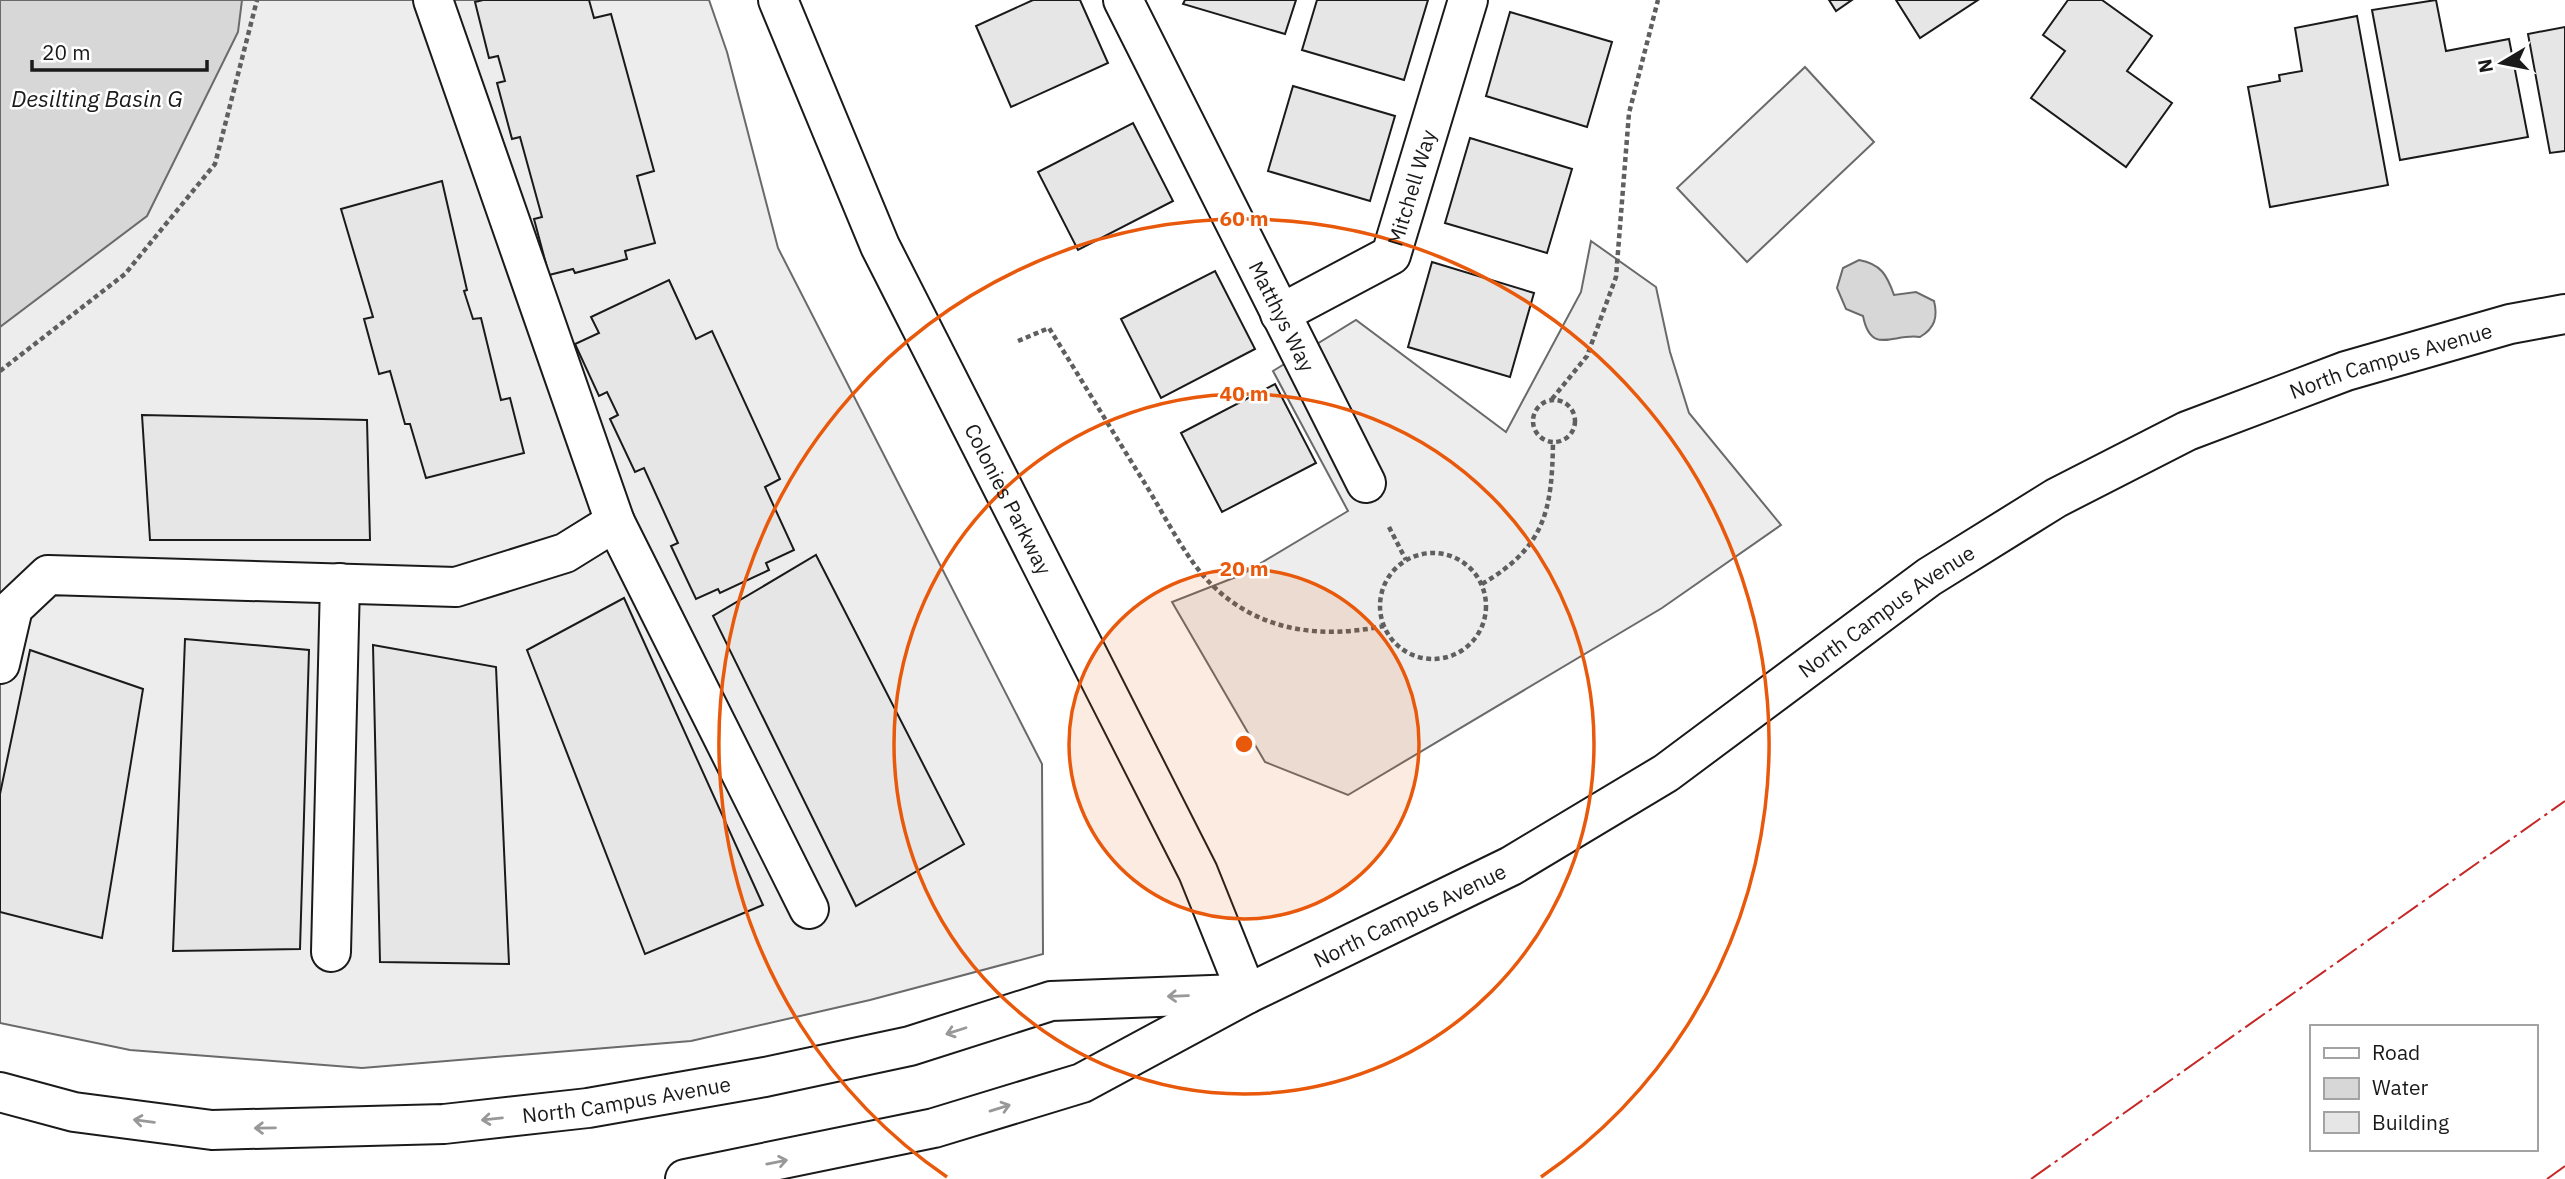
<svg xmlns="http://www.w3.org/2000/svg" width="2565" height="1179" viewBox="0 0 2565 1179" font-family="'IBM Plex Sans',sans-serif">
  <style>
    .built { fill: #ededed; stroke: #6a6a6a; stroke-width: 2 }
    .water { fill: #d7d7d7; stroke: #6a6a6a; stroke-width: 2 }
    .building { fill: #e6e6e6; stroke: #1a1a1a; stroke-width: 2 }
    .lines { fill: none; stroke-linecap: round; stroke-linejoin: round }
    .street-casing { stroke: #1a1a1a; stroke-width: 42 }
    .secondary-casing { stroke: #1a1a1a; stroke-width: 42 }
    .path { stroke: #5f5f5f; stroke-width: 4.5; stroke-dasharray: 5 3.5; stroke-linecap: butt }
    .street { stroke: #fff; stroke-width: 38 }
    .secondary { stroke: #fff; stroke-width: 38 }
    .power { stroke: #c62828; stroke-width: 2; stroke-dasharray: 24 5 3.5 5; stroke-linecap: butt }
    .oneway { stroke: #989898 }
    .ring { fill: none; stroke: #e8590c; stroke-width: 3.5 }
    .labels { text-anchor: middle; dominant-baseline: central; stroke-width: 5; stroke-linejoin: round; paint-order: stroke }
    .street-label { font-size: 21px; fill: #1a1a1a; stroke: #fff }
    .water-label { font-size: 23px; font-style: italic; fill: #1a1a1a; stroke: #fff }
    .centre { fill: #e8590c; stroke: #fff; stroke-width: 3.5 }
    .ring-label { font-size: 21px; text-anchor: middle; font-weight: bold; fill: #e8590c; stroke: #fff; stroke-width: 5; stroke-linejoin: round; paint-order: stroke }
  </style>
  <rect width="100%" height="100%" fill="#fff"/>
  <g class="built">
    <polygon points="0,0 709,0 727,52 778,248 1042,764 1043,954 870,1000 691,1041 362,1068 130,1050 0,1023"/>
    <polygon points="1805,67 1874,142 1747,262 1677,188"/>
    <polygon points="1591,241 1656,287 1670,352 1689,413 1781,525 1662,608 1348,795 1265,762 1172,602 1241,575 1348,511 1273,371 1356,320 1506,432 1581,292"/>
  </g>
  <g class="water">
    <polygon points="0,0 242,0 238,32 147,216 0,327"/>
    <path d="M 1859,260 C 1881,264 1887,275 1894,295 L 1916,292 L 1934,301 C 1938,317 1935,328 1920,337 C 1893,333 1871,356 1863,316 L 1846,309 L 1837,288 L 1843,268 Z"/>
  </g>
  <g class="building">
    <polygon points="483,0 589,0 594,18 611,14 654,171 637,176 655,243 625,251 627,259 575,273 573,269 549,275 534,219 542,217 520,137 512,139 497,83 505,81 498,56 489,58 475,2"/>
    <polygon points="1033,0 1080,0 1108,63 1011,107 976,26"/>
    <polygon points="1185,0 1296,0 1285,34 1183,4"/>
    <polygon points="1317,0 1428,0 1404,80 1302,50"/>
    <polygon points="1829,0 1852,0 1836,11"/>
    <polygon points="1896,0 1978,0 1920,38"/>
    <polygon points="2068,0 2102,0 2152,36 2127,71 2172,103 2126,167 2031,98 2065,51 2043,35"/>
    <polygon points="2436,0 2446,51 2509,39 2528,137 2400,160 2372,10"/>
    <polygon points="1510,12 1612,42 1587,127 1486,96"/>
    <polygon points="2357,16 2388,185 2270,207 2248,87 2280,81 2279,75 2302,71 2295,28"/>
    <polygon points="2565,27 2565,151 2550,153 2528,34"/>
    <polygon points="1293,86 1395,116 1370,201 1268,171"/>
    <polygon points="1133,123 1173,201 1078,250 1038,172"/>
    <polygon points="1470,138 1572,169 1547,253 1445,223"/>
    <polygon points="442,181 467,290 464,291 473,319 481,318 501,400 510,398 524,453 426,478 410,424 405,424 390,371 379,374 364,319 373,317 341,209"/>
    <polygon points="1432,262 1534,293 1510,377 1408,347"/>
    <polygon points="1215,271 1255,349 1161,398 1121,319"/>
    <polygon points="669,280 696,339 712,331 780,479 765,487 794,550 766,563 769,570 720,593 718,589 696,599 671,546 678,543 644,468 635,472 610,419 618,415 607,392 599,396 575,344 599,333 591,317"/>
    <polygon points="1275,384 1316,463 1222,512 1181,433"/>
    <polygon points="142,415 367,420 370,540 150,540"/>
    <polygon points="816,555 964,844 856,906 713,616"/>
    <polygon points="624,598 763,905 645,954 527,650"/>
    <polygon points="185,639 309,650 300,949 173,951"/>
    <polygon points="373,645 496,667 509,964 380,962"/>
    <polygon points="30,650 143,689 102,938 0,912 0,794"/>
  </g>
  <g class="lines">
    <g class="street-casing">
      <g id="street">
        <path id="s1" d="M 1123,0 L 1366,483"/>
        <path id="s2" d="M 1280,314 L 1391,255 L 1468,0"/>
        <polyline points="615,522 809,909"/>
        <polyline points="0,664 13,608 48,575 456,587 565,553 615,522 433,0"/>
        <polyline points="331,952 340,583"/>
      </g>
    </g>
    <g class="secondary-casing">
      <g id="secondary">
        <path id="s3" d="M 778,0 L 880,246 L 1198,872 L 1247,994"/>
        <path id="s4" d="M 0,1092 L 74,1112 L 212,1130 L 444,1124 L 588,1108 L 765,1077 L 910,1046 L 1051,1001 L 1238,994"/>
        <path id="s5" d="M 685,1179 L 934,1128 L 1082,1083 L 1247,994 L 1511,866 L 1666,773 L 1929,577 L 2056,498 L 2187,431 L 2346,371 L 2510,324 L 2565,314"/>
      </g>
    </g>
    <g class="path">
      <path d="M 1018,341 L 1049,328 C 1081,379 1112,431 1144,482 C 1164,514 1185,558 1211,584 C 1259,632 1321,639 1384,626"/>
      <polyline points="0,371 125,274 215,164 257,0"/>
      <polyline points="1552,399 1587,356 1616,277 1629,113 1658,0"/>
      <circle cx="1554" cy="421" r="21"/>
      <polyline points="1389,527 1406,560"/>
      <circle cx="1433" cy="606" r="53"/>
      <path d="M 1482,584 C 1545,547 1552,511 1553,442"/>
    </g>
    <use href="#street" class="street"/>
    <use href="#secondary" class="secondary"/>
    <g class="power">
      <polyline points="2031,1179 2565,801"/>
      <polyline points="2547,1179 2565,1166"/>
    </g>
  </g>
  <defs><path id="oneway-shaft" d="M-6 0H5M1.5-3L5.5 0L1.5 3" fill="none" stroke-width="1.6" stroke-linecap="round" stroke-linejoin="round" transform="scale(1.75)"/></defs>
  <g class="oneway">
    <use href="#oneway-shaft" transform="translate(1178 996) rotate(178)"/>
    <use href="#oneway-shaft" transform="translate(956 1031) rotate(162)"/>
    <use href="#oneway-shaft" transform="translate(1000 1108) rotate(-17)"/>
    <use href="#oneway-shaft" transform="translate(492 1119) rotate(174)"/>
    <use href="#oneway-shaft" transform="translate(144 1121) rotate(-173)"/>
    <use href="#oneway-shaft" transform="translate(265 1128) rotate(179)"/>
    <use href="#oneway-shaft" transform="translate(777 1162) rotate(-11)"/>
  </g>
  <circle cx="1244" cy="744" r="175" fill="#e8590c" fill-opacity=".12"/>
  <g class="ring">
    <circle cx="1244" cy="744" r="175"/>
    <circle cx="1244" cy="744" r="350"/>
    <path d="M947 1177A525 525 0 1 1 1541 1177"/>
  </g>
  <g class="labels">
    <g class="street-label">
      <text stroke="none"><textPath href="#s2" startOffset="196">Mitchell Way</textPath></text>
      <text stroke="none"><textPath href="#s1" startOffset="354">Matthys Way</textPath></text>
      <text stroke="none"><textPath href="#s5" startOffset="1911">North Campus Avenue</textPath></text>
      <text stroke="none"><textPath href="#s3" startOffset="550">Colonies Parkway</textPath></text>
      <text stroke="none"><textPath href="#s5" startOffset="1344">North Campus Avenue</textPath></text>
      <text stroke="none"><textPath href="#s5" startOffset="777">North Campus Avenue</textPath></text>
      <text stroke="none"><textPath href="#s4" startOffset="632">North Campus Avenue</textPath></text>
    </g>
    <g class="water-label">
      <text x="97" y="98">Desilting Basin G</text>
    </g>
  </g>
  <circle cx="1244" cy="744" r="10" class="centre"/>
  <g class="ring-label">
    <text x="1244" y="226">60 m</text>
    <text x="1244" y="401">40 m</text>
    <text x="1244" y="576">20 m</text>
  </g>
  <rect x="2310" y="1025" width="228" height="126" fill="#ffffff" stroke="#a3a3a3" stroke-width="2"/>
  <rect x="2324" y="1048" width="35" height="10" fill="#ffffff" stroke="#a3a3a3" stroke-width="2"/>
  <text x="2372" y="1060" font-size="21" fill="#1a1a1a">Road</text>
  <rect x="2324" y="1078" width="35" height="21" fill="#d7d7d7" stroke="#a3a3a3" stroke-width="2"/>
  <text x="2372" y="1095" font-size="21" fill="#1a1a1a">Water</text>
  <rect x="2324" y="1112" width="35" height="21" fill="#e6e6e6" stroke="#a3a3a3" stroke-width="2"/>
  <text x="2372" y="1130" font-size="21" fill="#1a1a1a">Building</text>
  <g transform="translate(2502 63) rotate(260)" stroke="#ffffff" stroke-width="5" paint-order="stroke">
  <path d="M0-5L12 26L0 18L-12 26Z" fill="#1a1a1a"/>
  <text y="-10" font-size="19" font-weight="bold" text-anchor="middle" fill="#1a1a1a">N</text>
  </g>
  <path d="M32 60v10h175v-10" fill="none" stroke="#1a1a1a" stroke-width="3.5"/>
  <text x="42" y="60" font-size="21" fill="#1a1a1a" stroke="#ffffff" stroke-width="5" paint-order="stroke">20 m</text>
</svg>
